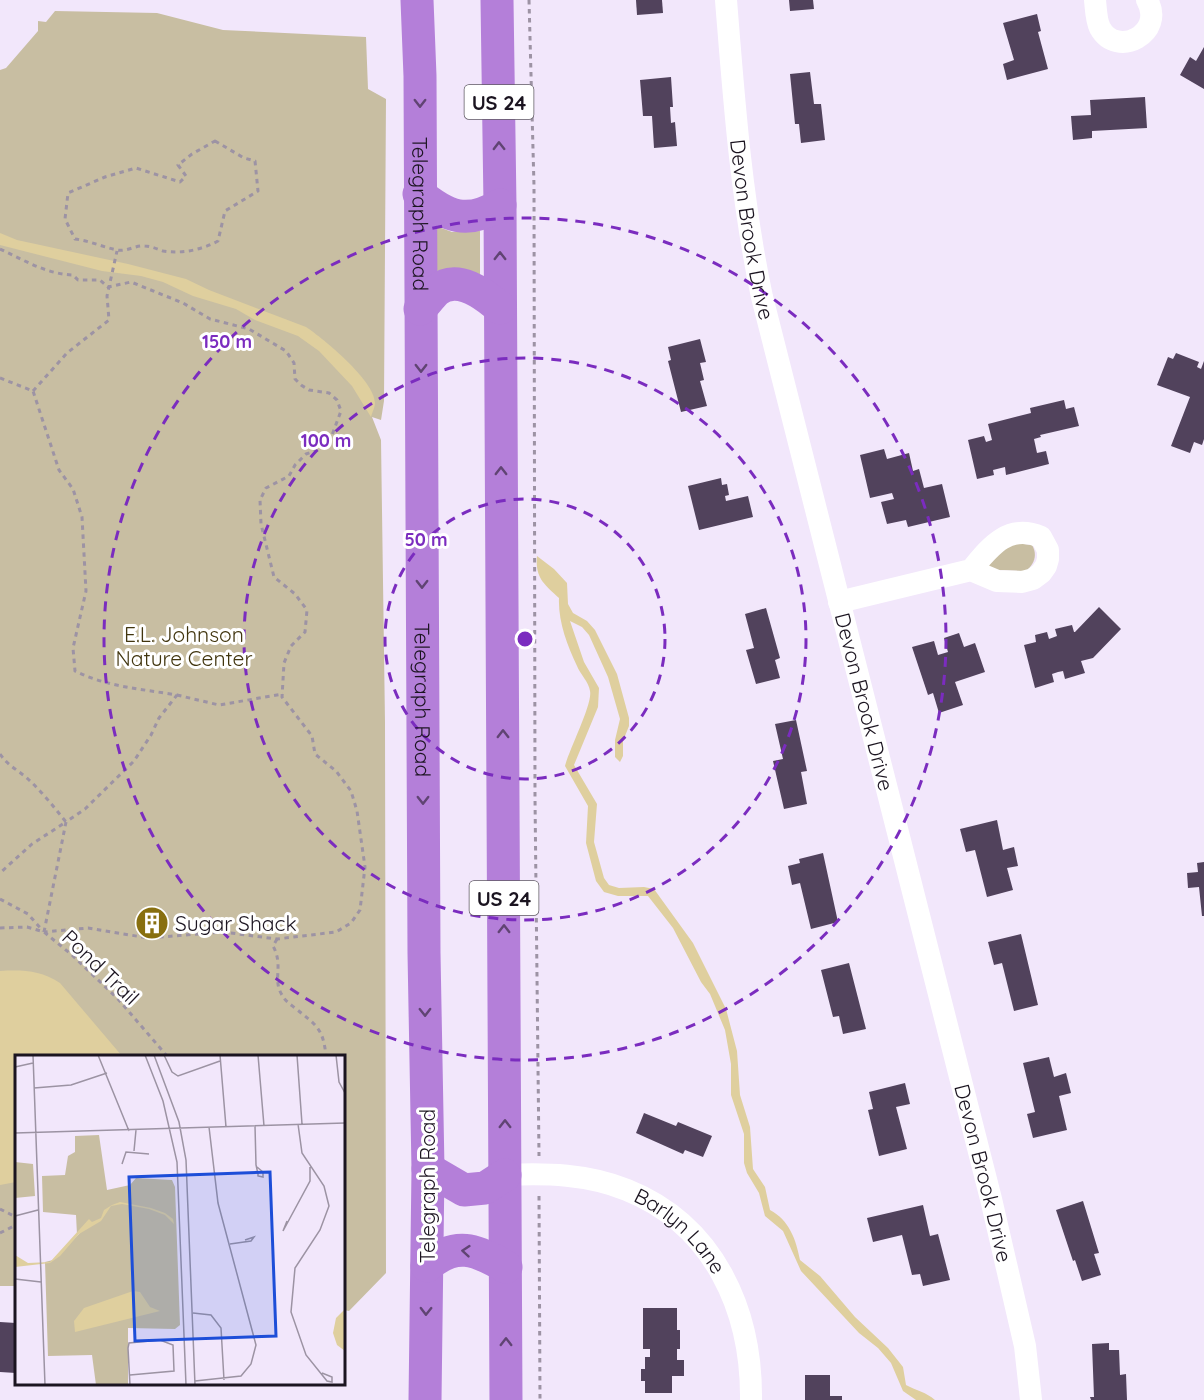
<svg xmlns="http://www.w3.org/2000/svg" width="1204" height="1400" viewBox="0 0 1204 1400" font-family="Quicksand,sans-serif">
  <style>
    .green { fill: #c8bea2 }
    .water { fill: #dfcf9e }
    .building { fill: #51425c }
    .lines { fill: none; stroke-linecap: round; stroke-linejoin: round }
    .path { stroke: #9d93a4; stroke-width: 3; stroke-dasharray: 4.5 4.5; stroke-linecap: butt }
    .street { stroke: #fff; stroke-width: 22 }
    .highway { stroke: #b47fd9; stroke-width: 33 }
    .oneway { stroke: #604473 }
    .ring { fill: none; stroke: #7b2cbf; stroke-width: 3; stroke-dasharray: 10 8 }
    .labels { text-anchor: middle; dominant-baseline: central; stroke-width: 6; stroke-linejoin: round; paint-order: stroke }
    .shield { fill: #fff; stroke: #5f5a63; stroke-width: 1.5 }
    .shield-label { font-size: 20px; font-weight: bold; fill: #1b1420 }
    .street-label { font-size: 21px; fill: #1b1420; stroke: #fff }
    .park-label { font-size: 21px; fill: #41350e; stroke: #fff }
    .poi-label { font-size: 21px; fill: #1b1420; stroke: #fff; text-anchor: start }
    .inset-road { fill: none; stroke: #9c93a3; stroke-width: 1.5 }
    .view { fill: #1d4ed8; fill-opacity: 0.15; stroke: #1d4ed8; stroke-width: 3 }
    .inset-edge { fill: none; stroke: #1b1420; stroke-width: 3 }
    .centre { fill: #7b2cbf; stroke: #fff; stroke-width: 3 }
    .ring-label { font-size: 18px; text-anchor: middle; font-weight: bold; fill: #7b2cbf; stroke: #fff; stroke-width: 6; stroke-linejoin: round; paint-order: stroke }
  </style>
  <rect width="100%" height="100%" fill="#f2e7fb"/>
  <g class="green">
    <polygon points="55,11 157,13 223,30 366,37 368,89 386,99 384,401 381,420 372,417 381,440 385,722 386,1273 349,1311 344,1310 344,1056 16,1056 16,1286 0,1286 0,70 6,68 38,31 38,21 46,22"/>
    <polygon points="436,226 452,232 480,231 480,275 457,268 437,271"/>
    <path d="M 1015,543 L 1032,545 C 1038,555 1034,564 1026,571 L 993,570 L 988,565 L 990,558 Z"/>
  </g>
  <g class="water">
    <path d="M 0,233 L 17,240 L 128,264 L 186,279 L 209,290 L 306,327 C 324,339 375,381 375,403 C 375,407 372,413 371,417 L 352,386 L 319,351 L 298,336 L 255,320 L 236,309 L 193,296 L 163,282 L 141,276 L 102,271 L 0,245 Z"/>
    <path d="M 537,556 L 554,569 L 567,583 L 568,604 L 573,613 L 587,621 L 595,630 L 617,674 L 629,718 L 629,726 L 623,741 L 623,756 L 620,762 L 615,757 L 615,740 L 620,719 L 608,677 L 589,635 L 582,627 L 570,621 L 584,662 L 599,688 L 598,707 L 574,765 L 597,804 L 594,842 L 604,878 L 609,885 L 619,888 L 644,887 L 654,889 L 693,943 L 726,1009 L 737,1051 L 740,1095 L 750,1127 L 753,1169 L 765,1187 L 770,1210 C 789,1220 796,1239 800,1260 L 820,1276 L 855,1317 L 888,1348 L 903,1367 L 906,1385 C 917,1391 926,1392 935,1400 L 916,1400 L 903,1391 L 891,1363 L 878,1348 L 859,1333 L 801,1271 L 783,1231 L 765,1216 L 759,1193 L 747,1173 L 744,1163 L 744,1134 L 731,1095 L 731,1064 L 725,1030 L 710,994 L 701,982 L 673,928 L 648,896 L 618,896 L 604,892 L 596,881 L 586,843 L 588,806 L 565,766 C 569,750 593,703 590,691 C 589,682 580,674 577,666 C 567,645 558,621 559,598 C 544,584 535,578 537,556 Z"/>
    <path d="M 0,971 C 23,970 40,970 60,983 L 122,1056 L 16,1056 L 16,1182 L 0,1185 Z"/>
  </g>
  <g class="building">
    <polygon points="636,0 662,0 663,13 637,15"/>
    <polygon points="789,0 813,0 814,9 790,11"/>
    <polygon points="1037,14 1041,31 1038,32 1048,69 1007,80 1003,64 1014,60 1003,23"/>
    <polygon points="1204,47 1204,89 1180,75 1190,57 1196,61"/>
    <polygon points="810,72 814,104 821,104 825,140 801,143 799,124 795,124 790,74"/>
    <polygon points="671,77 673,107 670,107 671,123 675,122 677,146 654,148 652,116 643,116 640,80"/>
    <polygon points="1145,97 1147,128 1092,131 1092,138 1073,140 1071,116 1091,115 1090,100"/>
    <polygon points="700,339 706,362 700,363 704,380 700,381 707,406 681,412 668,361 671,360 668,347"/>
    <polygon points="1176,353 1199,362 1197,367 1201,369 1204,361 1204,439 1202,445 1194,442 1190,453 1171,446 1190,397 1157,385 1168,357 1173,359"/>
    <polygon points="1064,400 1066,409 1074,407 1079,426 1040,435 1041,437 1034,439 1037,453 1046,451 1049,464 1006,475 1005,467 993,470 994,475 977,479 968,440 984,436 986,442 992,440 988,424 1031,413 1030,408"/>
    <polygon points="884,449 887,459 909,453 913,471 919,469 924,488 942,484 950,517 908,527 906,520 887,524 881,502 894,499 892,493 870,498 860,455"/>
    <polygon points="721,478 722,485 727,484 729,495 725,496 726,501 748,496 753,517 699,530 688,486"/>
    <polygon points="1099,607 1121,629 1093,658 1081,661 1085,673 1065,679 1063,671 1058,672 1052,674 1054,682 1035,688 1024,645 1036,642 1035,635 1047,632 1049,639 1057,636 1055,629 1072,625 1074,632 1075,632"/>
    <polygon points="766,608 780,658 775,660 780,678 756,684 746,650 754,648 745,614"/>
    <polygon points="959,633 964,647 975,643 985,672 955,682 963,705 939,713 933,693 928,695 912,647 934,641 938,655 948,652 944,638"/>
    <polygon points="796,720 807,771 801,772 807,804 784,809 773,761 783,759 775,724"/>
    <polygon points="997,820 1003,850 1014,847 1018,866 1007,868 1013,890 987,897 975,850 966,852 960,829"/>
    <polygon points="823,853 838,922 811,929 800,883 792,885 788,866 800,863 799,859"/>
    <polygon points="1204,862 1204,916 1202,916 1199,887 1188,888 1187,873 1198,872 1197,863"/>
    <polygon points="152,909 159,910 159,916 163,916 163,931 141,930 141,915 152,916"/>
    <polygon points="1021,934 1038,1005 1014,1011 1002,963 994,965 988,942"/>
    <polygon points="849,963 866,1029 843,1034 839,1016 833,1017 821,970"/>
    <polygon points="1049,1057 1054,1077 1066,1073 1071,1093 1059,1096 1067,1130 1033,1138 1027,1114 1035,1112 1023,1063"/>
    <polygon points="905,1083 910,1104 896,1107 907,1149 879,1156 868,1110 873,1109 869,1092"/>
    <polygon points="644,1113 676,1126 678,1122 712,1136 703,1157 685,1150 683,1154 636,1133"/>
    <polygon points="1083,1201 1099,1253 1094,1254 1101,1275 1082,1281 1075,1260 1073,1261 1056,1210"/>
    <polygon points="923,1205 930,1236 938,1234 950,1280 923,1286 920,1274 912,1275 902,1235 873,1242 867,1218"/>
    <polygon points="643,1308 677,1308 677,1330 680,1330 680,1349 677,1349 677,1360 684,1360 684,1376 672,1376 672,1393 645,1393 645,1381 641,1381 641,1369 645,1369 645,1357 650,1357 650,1349 643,1349"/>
    <polygon points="0,1322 16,1323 16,1373 0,1372"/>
    <polygon points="1109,1343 1109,1350 1119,1350 1120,1375 1126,1374 1127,1400 1091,1400 1090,1397 1094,1397 1092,1344"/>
    <polygon points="805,1375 830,1375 830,1396 842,1396 842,1400 805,1400"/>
  </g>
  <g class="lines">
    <g class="path">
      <polyline points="529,0 534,186 535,798 539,1156"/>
      <path d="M 215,141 L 244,158 L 255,161 L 258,191 L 225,211 L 218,241 C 201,250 182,254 163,251 C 157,249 151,246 145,246 C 135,245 127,252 117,250 C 103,247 90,241 75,239 L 65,219 L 68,193 L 105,177 L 136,168 L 180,182 L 186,176 L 178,165 L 192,154 Z"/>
      <path d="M 0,249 C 24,260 46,274 73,275 L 78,280 L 100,280 L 108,287 L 131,282 L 183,303 L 210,319 L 249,329 L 286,351 L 294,363 L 295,379 L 301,385 L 309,390 L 329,393 L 337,400 L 341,411 L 332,435 L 322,449 L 306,454 L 295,465 L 289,476 L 266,488 L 260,500 L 261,524 L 274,577 L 295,594 L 307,610 L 305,632 L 291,646 L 284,663 L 282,697 L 312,736 L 315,754 L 336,771 L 351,791 L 357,811 L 365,867 L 360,910 L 351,923 L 336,932 L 277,939 L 223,932 L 148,938 L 88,928 L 44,932"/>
      <path d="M 0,378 L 33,391 L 59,470 L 73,489 L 82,517 L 86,591 L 73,648 L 75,671 C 107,687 142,689 177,695 L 159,718 L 151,735 L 134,761 L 85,809 L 66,822 L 44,932"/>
      <polyline points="33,391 67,353 109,320 107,296 117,251"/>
      <polyline points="177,695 219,705 283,694"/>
      <path d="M 0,754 C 8,766 18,770 28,779 C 42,792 54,807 66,822 L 32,844 L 0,873"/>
      <polyline points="0,899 28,914 43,931"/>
      <polyline points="0,928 27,927 44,932 72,955 118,999 167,1056"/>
      <path d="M 277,939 L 273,946 C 284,966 272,979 282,995 C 285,1001 290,1004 295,1008 C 317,1026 323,1028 326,1056"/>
      <polyline points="539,1196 540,1400"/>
      <polyline points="0,1209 16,1217"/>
      <polyline points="0,1233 16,1225"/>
    </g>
    <g class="street">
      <path id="s1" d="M 726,0 C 734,100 741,198 762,297 L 991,1199 L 1025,1346 L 1031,1400"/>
      <path d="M 1095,0 C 1096,9 1096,20 1100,28 C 1117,59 1166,33 1147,0"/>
      <path d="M 839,602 L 971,570 L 997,581 L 1022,582 L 1033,579 L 1041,573 L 1046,566 L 1048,559 L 1048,550 L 1041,537 C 1008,523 990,547 971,570"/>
      <path id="s2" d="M 505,1175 C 546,1173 588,1174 627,1190 C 714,1225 752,1310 751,1400"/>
    </g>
    <g class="highway">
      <path id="s3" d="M 417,0 L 420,76 L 424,953 L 428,1169 L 425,1400"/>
      <polyline points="497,0 500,205 506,1400"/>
      <path d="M 419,194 C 447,217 467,225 500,205"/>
      <path d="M 420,309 C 425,304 430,297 436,291 C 457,273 484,294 500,308"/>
      <polyline points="428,1169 464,1190 485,1188 505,1175"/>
      <path d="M 427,1266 C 455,1241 476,1249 506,1267"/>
    </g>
  </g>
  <defs><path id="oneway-chevron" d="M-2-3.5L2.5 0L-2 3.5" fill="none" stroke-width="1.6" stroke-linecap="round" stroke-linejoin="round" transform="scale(1.5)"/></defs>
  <g class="oneway">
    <use href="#oneway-chevron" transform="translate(420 103) rotate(90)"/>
    <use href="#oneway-chevron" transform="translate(499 146) rotate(-91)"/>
    <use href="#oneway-chevron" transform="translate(500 256) rotate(-90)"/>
    <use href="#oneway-chevron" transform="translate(421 368) rotate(90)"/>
    <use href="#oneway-chevron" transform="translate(501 471) rotate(-90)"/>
    <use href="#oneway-chevron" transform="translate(422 584) rotate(90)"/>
    <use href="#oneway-chevron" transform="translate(503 734) rotate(-90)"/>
    <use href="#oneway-chevron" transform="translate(423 800) rotate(90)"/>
    <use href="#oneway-chevron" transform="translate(504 929) rotate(-90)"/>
    <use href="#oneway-chevron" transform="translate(425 1012) rotate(89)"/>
    <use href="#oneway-chevron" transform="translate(505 1124) rotate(-90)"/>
    <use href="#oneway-chevron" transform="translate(466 1251) rotate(-175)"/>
    <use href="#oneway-chevron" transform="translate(426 1311) rotate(91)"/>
    <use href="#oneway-chevron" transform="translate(506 1342) rotate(-90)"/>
  </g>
  <g class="ring">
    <circle cx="525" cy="639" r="140"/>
    <circle cx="525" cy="639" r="281"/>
    <circle cx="525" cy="639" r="421"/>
  </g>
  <defs>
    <g id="building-disc" transform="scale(1.725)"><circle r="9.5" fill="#886f0f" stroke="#fff"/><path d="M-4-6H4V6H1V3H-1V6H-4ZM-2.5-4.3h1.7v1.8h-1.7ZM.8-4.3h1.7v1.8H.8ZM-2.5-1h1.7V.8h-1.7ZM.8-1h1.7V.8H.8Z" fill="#fff"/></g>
  </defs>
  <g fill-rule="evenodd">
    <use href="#building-disc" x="152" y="923"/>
  </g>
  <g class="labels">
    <g class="shield">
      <rect x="464.5" y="85" width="69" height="34" rx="4.5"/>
      <rect x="469.5" y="881" width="69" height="34" rx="4.5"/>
    </g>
    <g class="shield-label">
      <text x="499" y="102">US 24</text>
      <text x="504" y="898">US 24</text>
    </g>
    <g class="street-label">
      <text stroke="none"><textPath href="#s3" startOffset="214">Telegraph Road</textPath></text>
      <text stroke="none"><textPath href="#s1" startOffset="231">Devon Brook Drive</textPath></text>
      <text stroke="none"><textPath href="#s3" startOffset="700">Telegraph Road</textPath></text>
      <text stroke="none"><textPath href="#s1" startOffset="717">Devon Brook Drive</textPath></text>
      <text transform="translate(101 967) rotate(44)">Pond Trail</text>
      <text stroke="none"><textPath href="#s1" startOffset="1203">Devon Brook Drive</textPath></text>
      <text transform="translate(427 1186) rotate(-90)">Telegraph Road</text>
      <text stroke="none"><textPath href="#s2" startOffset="192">Barlyn Lane</textPath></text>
    </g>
    <g class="park-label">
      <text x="184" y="634">E.L. Johnson<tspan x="184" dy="24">Nature Center</tspan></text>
    </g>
    <g class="poi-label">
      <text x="175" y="923">Sugar Shack</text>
    </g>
  </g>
  <g transform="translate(15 1055)">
    <rect width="330" height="330" fill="#f2e7fb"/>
    <path d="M 84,80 L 92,135 L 115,130 L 121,123 L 157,125 L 160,132 L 165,270 L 160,274 L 113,273 L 113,330 L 81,330 L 77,300 L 33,301 L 30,207 L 38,205 L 69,174 L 62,180 L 61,160 L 28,157 L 27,121 L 50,120 L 53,101 L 60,97 L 60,81 ZM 0,107 L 18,109 L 20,141 L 0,143 Z" fill="#c8bea2"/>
    <path d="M 105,147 L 136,153 L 150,158 L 158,164 L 159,169 L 150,160 L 134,154 L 107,149 L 96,151 L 86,166 L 64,179 L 45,201 L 35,208 L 0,212 L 0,200 L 13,208 L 35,207 L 74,164 L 77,167 L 86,163 L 89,155 L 97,150 ZM 118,236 L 125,237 L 135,252 L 145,256 L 60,277 L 59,266 L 69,253 ZM 330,254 L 330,296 L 322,290 L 318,278 L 321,263 Z" fill="#dfcf9e"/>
    <path class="inset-road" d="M 18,0 L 30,330M 83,0 L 114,76M 130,0 L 148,46 L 162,107 L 171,330M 139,0 L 164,67 L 171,105 L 180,330M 149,0 L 157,17 L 163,21 L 205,6M 205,0 L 211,72M 243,0 L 249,71M 282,0 L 287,69M 321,0 L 324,27 L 330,38M 0,12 L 18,8M 19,33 L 56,30 L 92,18M 283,69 L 287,98 L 309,131 L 314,151 L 305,175 L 280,213 L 276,257 L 291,300 L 312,326 L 317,327 L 317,322 L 307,318M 240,71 L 241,110 L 243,119 L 243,121 L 248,122 L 248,117 L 242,112M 0,78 L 330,68M 119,96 L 121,75M 107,109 L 111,97 L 134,99M 0,161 L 23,155M 272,166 L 268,176 L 295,126 L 295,112M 215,189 L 236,186 L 239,182 L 230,185M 0,224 L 26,227M 178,258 L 196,260 L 206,273 L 209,325M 115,320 L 159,316 L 158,290 L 145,285 L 114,288 L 113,293 L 115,330M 180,326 L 226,321 L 236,309 L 241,290 L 203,148 L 194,72"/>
    <path class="view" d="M 255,117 L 261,281 L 120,286 L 114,122 Z"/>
    <rect width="330" height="330" class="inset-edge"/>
  </g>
  <circle cx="525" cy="639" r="9" class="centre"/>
  <g class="ring-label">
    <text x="227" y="348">150 m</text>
    <text x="326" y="447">100 m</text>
    <text x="426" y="546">50 m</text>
  </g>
</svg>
